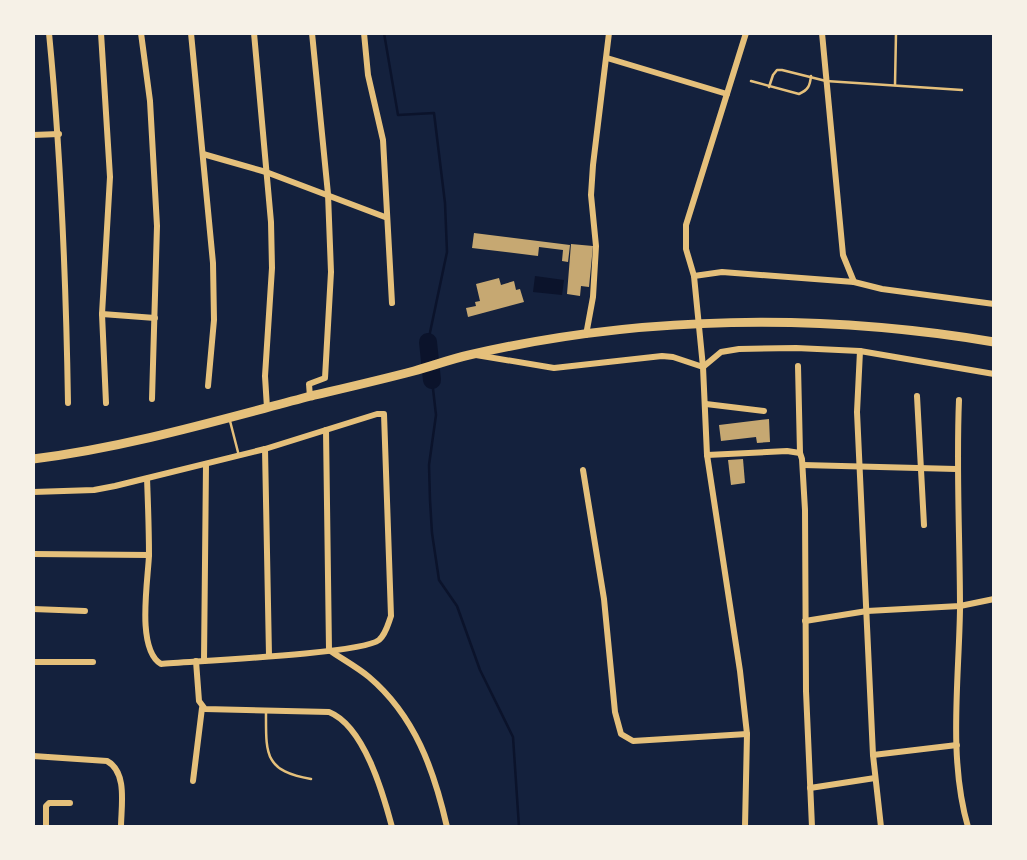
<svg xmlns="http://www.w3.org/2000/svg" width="1027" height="860" viewBox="0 0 1027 860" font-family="'Nunito Sans',sans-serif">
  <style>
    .water { fill: #0b132b }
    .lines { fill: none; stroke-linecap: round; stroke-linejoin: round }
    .stream { stroke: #0b132b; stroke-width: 2.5 }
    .river { stroke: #0b132b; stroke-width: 18 }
    .building { fill: #c6a872 }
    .service { stroke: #e5c07b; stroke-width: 2.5 }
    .minor { stroke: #e5c07b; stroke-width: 6 }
    .primary { stroke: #e5c07b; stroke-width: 9 }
  </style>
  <rect width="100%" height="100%" fill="#14213d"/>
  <polygon class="water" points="535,276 564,280 562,295 533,292"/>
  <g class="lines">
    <g class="stream">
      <polyline points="384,33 398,115 434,113 445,203 447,252 428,342"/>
      <polyline points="432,380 436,415 429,465 430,500 432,533 439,580 457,606 480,670 513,737 519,827"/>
    </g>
    <polyline class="river" points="428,342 432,380"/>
  </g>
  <g class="building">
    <polygon points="474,233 570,245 568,262 562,261 563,250 539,247 538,256 472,248"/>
    <polygon points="571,244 593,246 589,287 581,286 580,296 567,294"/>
    <polygon points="499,278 501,285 514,281 516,290 520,289 524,302 468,317 466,308 476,306 475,302 480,301 476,284"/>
    <polygon points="769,419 770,442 757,443 756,437 721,441 719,425"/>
    <polygon points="743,459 745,483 731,485 728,460"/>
  </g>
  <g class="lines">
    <g class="service">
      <path d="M 751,81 L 799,94 C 808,90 810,86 811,76"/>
      <polyline points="895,85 896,33"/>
      <polyline points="769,87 773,75 777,70 782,70 826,81 962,90"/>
      <polyline points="230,421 239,456"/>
      <path d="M 266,712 C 266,754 264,771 311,779"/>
    </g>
    <g class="minor">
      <path d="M 49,33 C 61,156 66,279 68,403"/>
      <polyline points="101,33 110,177 102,314 106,403"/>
      <polyline points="141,33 150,101 157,226 152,399"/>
      <polyline points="191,33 213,263 214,320 208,386"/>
      <polyline points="254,33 271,222 272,268 265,376 267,408"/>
      <polyline points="364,33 368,75 383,140 392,303"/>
      <polyline points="746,33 686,225 686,249 694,276 722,272 854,282 882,289 994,304"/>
      <polyline points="822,33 843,255 854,282"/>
      <polyline points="607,58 727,94"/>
      <polyline points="33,135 59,134"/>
      <polyline points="203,154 266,172 385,217"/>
      <polyline points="694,276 703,367"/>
      <polyline points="102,314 155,318"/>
      <polyline points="586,335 593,297 596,246 591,195 593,165 609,33"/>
      <polyline points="860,351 857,412 873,755 881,827"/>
      <polyline points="476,355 554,368 662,356 673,357 703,367 707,455 740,671 747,734 745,827"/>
      <polyline points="798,366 800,453"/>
      <polyline points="703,367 721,352 739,349 796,348 860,351 994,374"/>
      <polyline points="917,396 924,525"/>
      <polyline points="310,397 309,384 325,378 331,272 328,194 312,33"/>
      <path d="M 959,400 C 956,470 960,539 960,609 C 959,680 948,758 968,827"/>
      <polyline points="706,404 764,411"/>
      <polyline points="326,430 329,650"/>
      <polyline points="265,449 269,655"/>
      <polyline points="707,455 787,451 800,453 802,459 805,510 806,691 812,827"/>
      <polyline points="803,465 956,469"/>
      <polyline points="583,470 604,599 615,712 621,734 633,741 747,734"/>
      <path d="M 33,492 L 94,490 L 115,486 L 265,449 L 377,414 L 384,414 L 391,616 C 388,624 386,634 379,640 C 361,654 195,661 161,664 C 136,649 148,581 149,555 C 149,529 148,504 147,478"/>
      <polyline points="33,554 149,555"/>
      <polyline points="33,609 85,611"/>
      <polyline points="805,621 867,611 960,606 994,599"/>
      <path d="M 329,650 C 342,659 357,667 369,677 C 415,716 434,770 447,827"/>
      <path d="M 196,661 L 199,701 L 205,709 L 329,712 C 364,726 383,793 392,827"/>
      <polyline points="204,661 206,465"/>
      <polyline points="33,662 93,662"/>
      <polyline points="873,755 957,745"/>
      <path d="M 33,756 L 107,761 C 128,772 121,807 121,827"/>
      <polyline points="193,781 202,708"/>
      <polyline points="810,788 875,778"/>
      <polyline points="46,827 46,806 49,803 70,803"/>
    </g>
    <path class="primary" d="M 33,459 C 128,447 219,420 311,396 C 345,388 380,380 414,371 C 432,366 451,359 469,355 C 640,315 822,313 994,342"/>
  </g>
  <rect width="1027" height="860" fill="none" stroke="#f6f1e7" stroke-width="70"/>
</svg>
